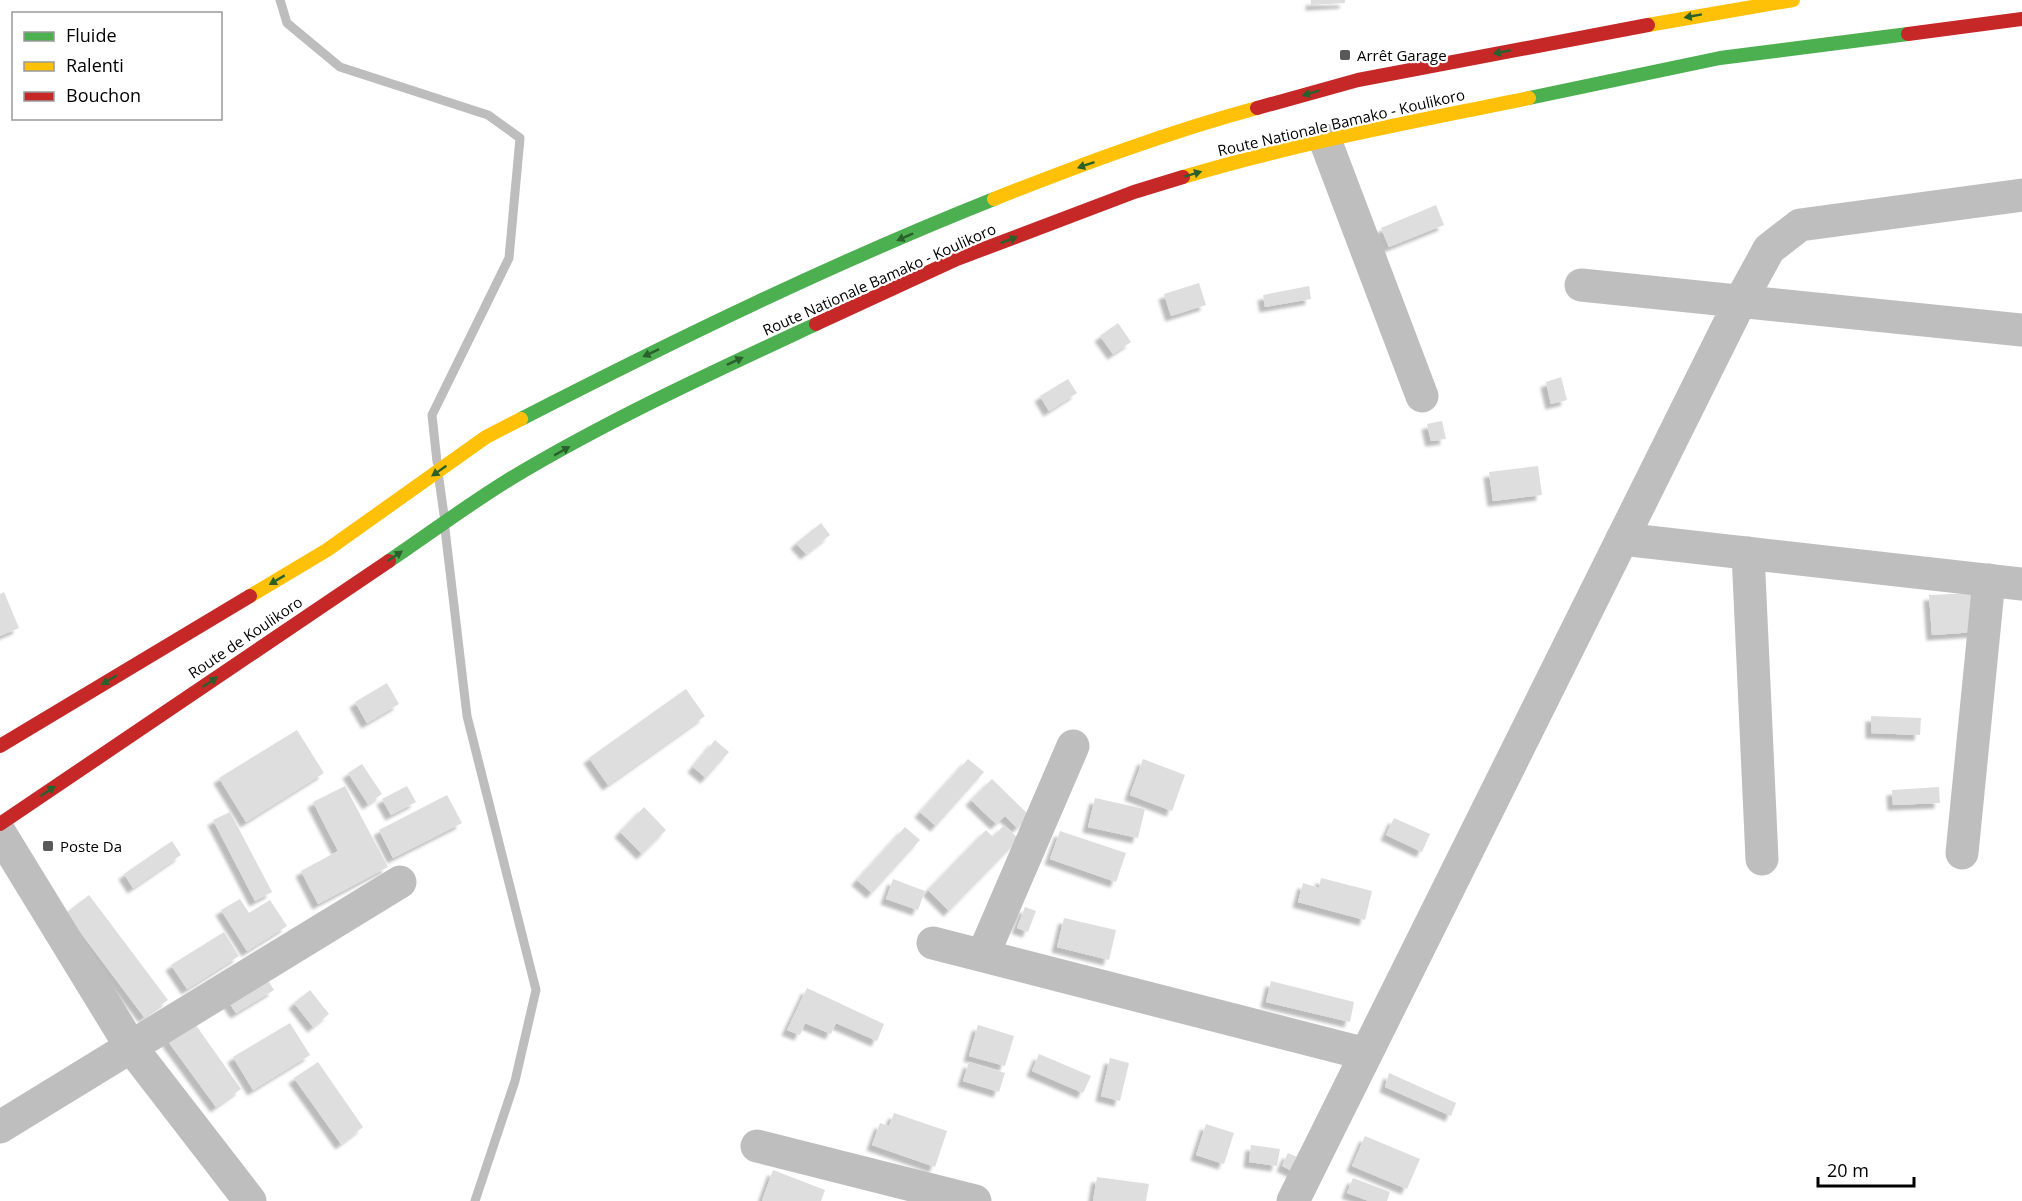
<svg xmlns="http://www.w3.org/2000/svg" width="2022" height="1201" viewBox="0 0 2022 1201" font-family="'Open Sans',sans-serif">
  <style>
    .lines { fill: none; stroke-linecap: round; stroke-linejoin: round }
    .stream { stroke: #bdbdbd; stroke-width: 9 }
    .building { fill: #dedede; filter: url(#shadow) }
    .street { stroke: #bebebe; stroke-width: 33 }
    .fast { stroke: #4caf50; stroke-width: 14 }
    .slow { stroke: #ffc107; stroke-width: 14 }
    .jam { stroke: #c62828; stroke-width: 14 }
    .oneway { fill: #2a602c }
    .poi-dot { fill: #595959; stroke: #fff; stroke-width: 2 }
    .labels { text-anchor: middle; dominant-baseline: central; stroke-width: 4.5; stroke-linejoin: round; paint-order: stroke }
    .poi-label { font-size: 15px; fill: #000; stroke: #fff; text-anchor: start }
    .street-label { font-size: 15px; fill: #000; stroke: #fff }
  </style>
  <defs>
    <filter id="shadow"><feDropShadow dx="-5.5" dy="5.5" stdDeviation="1.5" flood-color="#0004"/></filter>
  </defs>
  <rect width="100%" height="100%" fill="#fff"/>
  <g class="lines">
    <g class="stream">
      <polyline points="280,0 287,23 340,67 488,115 520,138 509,258 432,415 437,462"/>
      <polyline points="439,479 444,515"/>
      <polyline points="445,529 467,716 536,990 515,1081 475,1201"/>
    </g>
  </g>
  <g class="building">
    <polygon points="1311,0 1345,0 1345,3 1311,5"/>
    <polygon points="1436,205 1444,225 1389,247 1381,228"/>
    <polygon points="1199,283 1206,305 1171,316 1164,294"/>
    <polygon points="1309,286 1311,299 1265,307 1263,295"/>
    <polygon points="1118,323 1131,342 1113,354 1100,336"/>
    <polygon points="1561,377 1567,400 1551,404 1546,382"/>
    <polygon points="1068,379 1077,393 1049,411 1040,396"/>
    <polygon points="1442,421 1446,439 1431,441 1427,424"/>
    <polygon points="1538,466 1542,495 1493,501 1489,472"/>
    <polygon points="821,523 830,535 806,554 796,543"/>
    <polygon points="4,592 19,628 0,636 0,594"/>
    <polygon points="1974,593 1976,632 1932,635 1929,595"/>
    <polygon points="387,683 399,704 367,723 355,702"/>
    <polygon points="686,689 705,716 608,785 589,758"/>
    <polygon points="1871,716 1921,718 1920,735 1871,733"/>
    <polygon points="297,730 324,773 246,822 219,778"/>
    <polygon points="715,740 729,752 706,778 693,767"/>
    <polygon points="968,759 984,772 936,826 920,812"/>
    <polygon points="1143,759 1185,775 1172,811 1130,795"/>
    <polygon points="362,764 382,794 368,804 348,773"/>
    <polygon points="992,779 1030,816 1017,828 1005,816 996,824 971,800"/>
    <polygon points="345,786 388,867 318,904 301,871 338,851 313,802"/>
    <polygon points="407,786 416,802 391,815 382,799"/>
    <polygon points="1939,787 1940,803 1893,805 1892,790"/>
    <polygon points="447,795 462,823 393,858 379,830"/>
    <polygon points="1095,798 1145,809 1138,838 1088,827"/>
    <polygon points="644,807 666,830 642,854 620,832"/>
    <polygon points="230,812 272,892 255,901 213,820"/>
    <polygon points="1394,818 1430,834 1422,852 1386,835"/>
    <polygon points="1004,825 1019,839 949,911 928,890 986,830 993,837"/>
    <polygon points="905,827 920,840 872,893 857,880"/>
    <polygon points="1060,831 1126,853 1116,882 1050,859"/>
    <polygon points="172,841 181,855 133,888 124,874"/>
    <polygon points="1321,878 1372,891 1365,920 1298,902 1303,883 1319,888"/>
    <polygon points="893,879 925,891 918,910 886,899"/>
    <polygon points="89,895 168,1000 144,1017 66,913"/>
    <polygon points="240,899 249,913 270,900 287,926 247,951 221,910"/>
    <polygon points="1025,907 1036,911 1028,932 1017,928"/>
    <polygon points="1064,918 1116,930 1109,960 1057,947"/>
    <polygon points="224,932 239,956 187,989 171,965"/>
    <polygon points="266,977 274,990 236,1013 228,1001"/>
    <polygon points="1271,981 1354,1002 1350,1022 1266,1002"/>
    <polygon points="807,988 884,1024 877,1041 836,1023 831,1034 805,1023 800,1035 787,1030"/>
    <polygon points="310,990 329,1014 313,1027 294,1003"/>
    <polygon points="193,1021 241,1089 216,1107 167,1040"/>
    <polygon points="290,1023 310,1055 253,1090 233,1057"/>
    <polygon points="978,1025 1014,1036 1005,1066 969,1056"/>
    <polygon points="1039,1054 1091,1076 1083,1093 1032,1071"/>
    <polygon points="1110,1058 1129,1063 1120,1101 1101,1096"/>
    <polygon points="318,1062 363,1127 341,1144 294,1078"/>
    <polygon points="969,1062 1005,1073 999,1092 963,1081"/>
    <polygon points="1389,1073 1456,1103 1451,1116 1385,1087"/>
    <polygon points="894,1113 947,1131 935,1167 872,1145 880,1123 889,1126"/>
    <polygon points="1206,1124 1234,1133 1224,1164 1196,1155"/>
    <polygon points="1365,1136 1420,1159 1407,1189 1352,1166"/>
    <polygon points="1251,1145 1280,1149 1277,1166 1249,1162"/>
    <polygon points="1288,1153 1302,1159 1296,1173 1282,1166"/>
    <polygon points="773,1170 825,1190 821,1201 762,1201"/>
    <polygon points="1097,1177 1149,1184 1146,1201 1093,1201"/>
    <polygon points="1353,1178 1390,1192 1387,1201 1369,1201 1347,1193"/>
  </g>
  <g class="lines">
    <g class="street">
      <polyline points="1325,140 1422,396"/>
      <polyline points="1581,285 2022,330"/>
      <polyline points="1622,539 2022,584"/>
      <polyline points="1748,553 1762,859"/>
      <polyline points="0,833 131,1047 250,1201"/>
      <polyline points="1962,853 1989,580"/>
      <polyline points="933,943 1366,1054"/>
      <polyline points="983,955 1073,746"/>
      <polyline points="0,1127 400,882"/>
      <polyline points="757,1146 975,1201"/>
      <polyline points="1293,1201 1740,302 1769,249 1800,225 2022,195"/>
    </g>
    <g class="fast">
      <polyline points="1529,98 1720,58 1908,34"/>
      <path d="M 521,419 C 675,340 833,263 994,199"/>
      <path d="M 389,561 C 429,534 469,504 510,479 C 608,420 713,372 816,324"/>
    </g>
    <g class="slow">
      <polyline points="1648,25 1793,0"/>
      <path d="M 1183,177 C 1297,143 1413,122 1529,98"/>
      <path d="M 994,199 C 1080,165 1168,132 1257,108"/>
      <polyline points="250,596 327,550 486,437 521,419"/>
    </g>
    <g class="jam">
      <polyline points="1908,34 2022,19"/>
      <polyline points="1257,108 1358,80 1648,25"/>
      <polyline points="816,324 957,259 1134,192 1183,177"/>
      <polyline points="0,746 250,596"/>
      <polyline points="0,824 389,561"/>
    </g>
  </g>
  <defs><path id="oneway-solid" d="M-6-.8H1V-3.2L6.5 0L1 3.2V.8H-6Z" transform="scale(1.5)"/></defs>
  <g class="oneway">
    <use href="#oneway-solid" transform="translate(1693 16) rotate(170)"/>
    <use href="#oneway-solid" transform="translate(1502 52) rotate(169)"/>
    <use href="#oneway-solid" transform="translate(1311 93) rotate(164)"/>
    <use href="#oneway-solid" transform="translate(1086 165) rotate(161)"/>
    <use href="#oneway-solid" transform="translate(1193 174) rotate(-17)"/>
    <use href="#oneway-solid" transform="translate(905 237) rotate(156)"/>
    <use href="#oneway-solid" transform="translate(1009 240) rotate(-21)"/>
    <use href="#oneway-solid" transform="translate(651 353) rotate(155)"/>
    <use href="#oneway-solid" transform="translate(735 361) rotate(-25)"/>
    <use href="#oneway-solid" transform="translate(562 451) rotate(-29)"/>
    <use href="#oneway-solid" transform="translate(439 471) rotate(145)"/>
    <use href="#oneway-solid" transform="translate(395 556) rotate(-34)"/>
    <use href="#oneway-solid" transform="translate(277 580) rotate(149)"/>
    <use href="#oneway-solid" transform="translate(109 680) rotate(149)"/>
    <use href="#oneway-solid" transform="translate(210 682) rotate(-34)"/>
    <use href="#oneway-solid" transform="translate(48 791) rotate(-34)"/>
  </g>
  <g class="poi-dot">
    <rect x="1339" y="49" width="12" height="12" rx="3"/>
    <rect x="42" y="840" width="12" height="12" rx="3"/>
  </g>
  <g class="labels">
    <g class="poi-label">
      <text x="1357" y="55">Arrêt Garage</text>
      <text x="60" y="846">Poste Da</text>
    </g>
    <g class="street-label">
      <text transform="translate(1341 122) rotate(-13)">Route Nationale Bamako - Koulikoro</text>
      <text transform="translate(879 279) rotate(-24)">Route Nationale Bamako - Koulikoro</text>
      <text transform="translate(245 637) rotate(-34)">Route de Koulikoro</text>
    </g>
  </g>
  <rect x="12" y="12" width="210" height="108" fill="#ffffff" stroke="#999999" stroke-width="1.5"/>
  <rect x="24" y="32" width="30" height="9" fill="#4caf50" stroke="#999999" stroke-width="1.5"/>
  <text x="66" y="42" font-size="18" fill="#000000">Fluide</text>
  <rect x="24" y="62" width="30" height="9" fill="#ffc107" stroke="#999999" stroke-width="1.5"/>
  <text x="66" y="72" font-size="18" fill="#000000">Ralenti</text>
  <rect x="24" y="92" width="30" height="9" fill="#c62828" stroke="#999999" stroke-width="1.5"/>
  <text x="66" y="102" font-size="18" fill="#000000">Bouchon</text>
  <path d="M1818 1177v9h96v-9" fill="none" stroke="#000000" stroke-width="3"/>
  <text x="1827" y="1177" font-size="18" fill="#000000" stroke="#ffffff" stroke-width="4.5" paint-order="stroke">20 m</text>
</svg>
